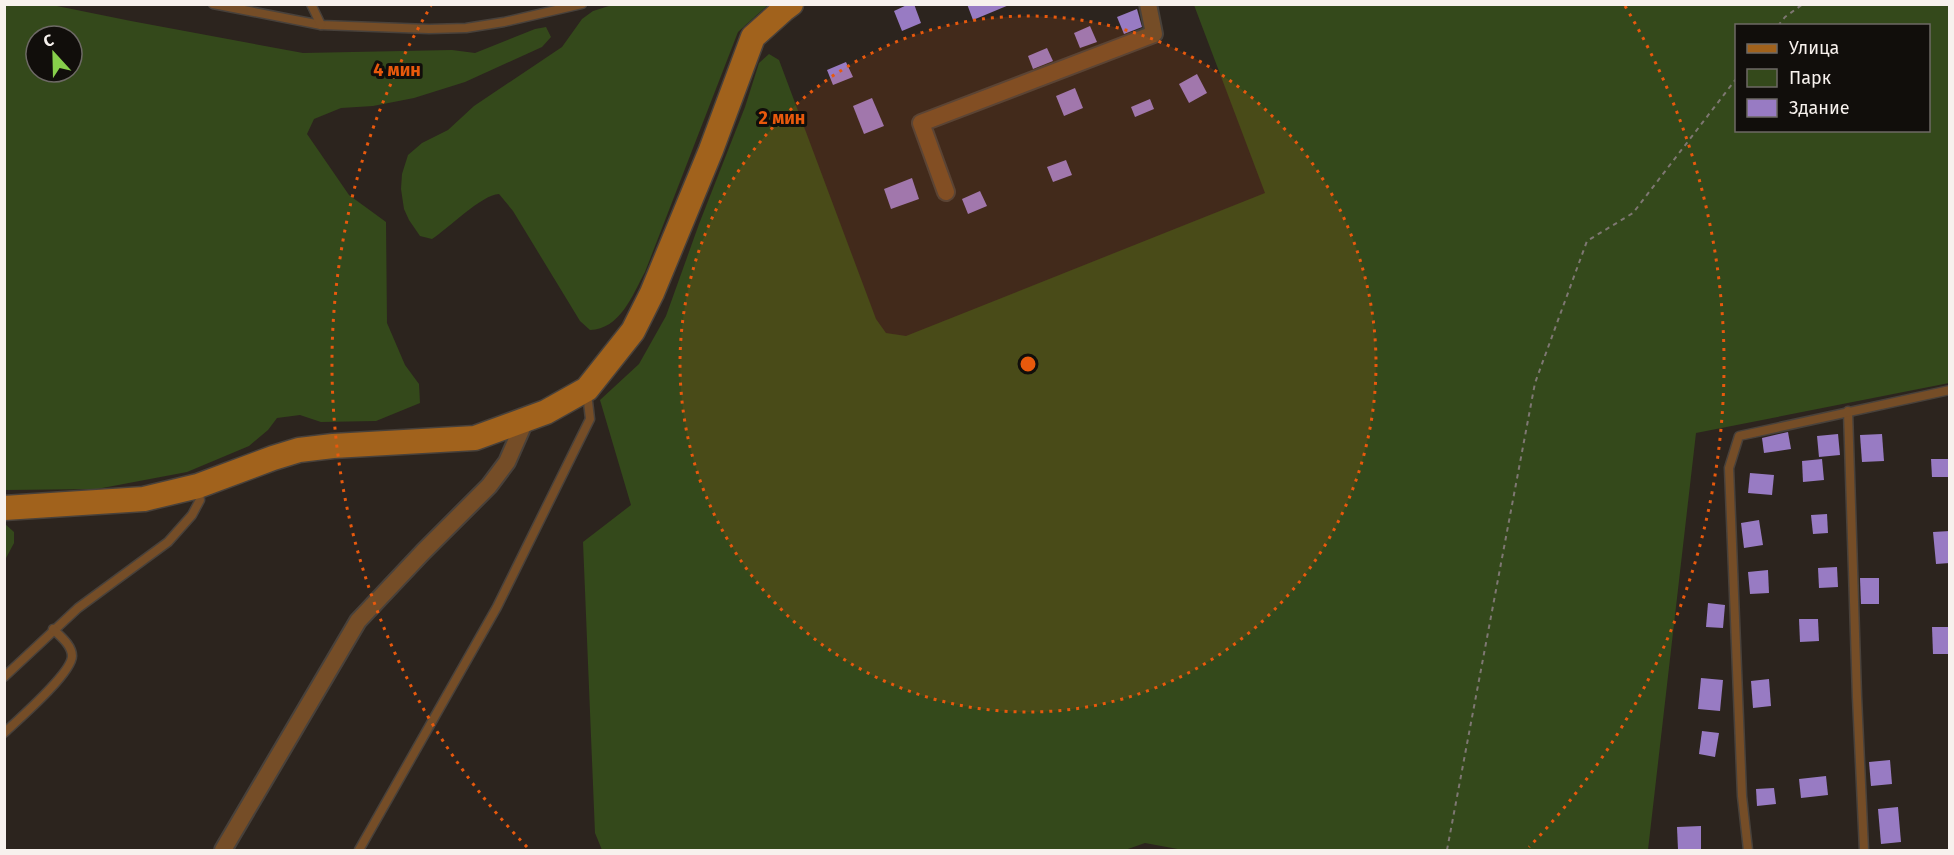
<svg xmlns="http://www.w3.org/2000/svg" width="1954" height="855" viewBox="0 0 1954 855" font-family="'Fira Sans',sans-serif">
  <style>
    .green { fill: #34491b; fill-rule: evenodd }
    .building { fill: #987bc3 }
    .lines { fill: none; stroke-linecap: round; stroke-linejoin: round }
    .lane-casing { stroke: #48413b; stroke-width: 11 }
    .street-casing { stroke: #48413b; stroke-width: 20 }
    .secondary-casing { stroke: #48413b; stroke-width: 27 }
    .path { stroke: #7e7772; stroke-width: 2; stroke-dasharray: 4.5 4.5; stroke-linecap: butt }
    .lane { stroke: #754d27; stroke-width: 8 }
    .street { stroke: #754d27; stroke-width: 16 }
    .secondary { stroke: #a1621c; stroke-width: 24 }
    .ring { fill: none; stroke: #e8590c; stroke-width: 3; stroke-dasharray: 3 6 }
    .centre { fill: #e8590c; stroke: #110e0b; stroke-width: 3 }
    .ring-label { font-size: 18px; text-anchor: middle; font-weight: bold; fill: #e8590c; stroke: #110e0b; stroke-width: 6; stroke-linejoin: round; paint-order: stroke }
  </style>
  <rect width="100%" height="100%" fill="#2c241e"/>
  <g class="green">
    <path d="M 4,5 L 52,5 L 131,21 L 303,53 L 452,50 L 475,53 L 535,29 L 546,27 L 551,37 L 542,47 L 465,82 L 414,98 L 373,106 L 341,108 L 314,119 L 307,134 L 349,195 L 386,222 L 387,323 L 405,365 L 419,384 L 420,403 L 376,421 L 321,422 L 300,415 L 277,418 L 268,430 L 249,446 L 187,472 L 97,489 L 5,490 ZM 36,36 L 72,36 L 72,72 L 36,72 Z"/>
    <path d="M 612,5 L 768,5 L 738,32 L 645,272 C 632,296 620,329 590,330 L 580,321 L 513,211 L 499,194 C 481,195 449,228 432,239 L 420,236 L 409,220 L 404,209 L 401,189 L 402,174 L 408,155 L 422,143 L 448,130 L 474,106 L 562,47 L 582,19 L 593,11 Z"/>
    <path d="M 1194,5 L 1949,5 L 1949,383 L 1696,433 L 1648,850 L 1183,850 L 1145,843 L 1125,850 L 602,850 L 595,833 L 583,542 L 631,505 L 600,400 L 639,364 L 666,316 L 699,224 L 745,107 L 759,63 L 769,54 L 779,60 L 876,319 L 886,333 L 906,336 L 1265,193 ZM 1736,26 L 1928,26 L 1928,130 L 1736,130 Z"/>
    <polygon points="5,524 14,532 14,543 5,560"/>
  </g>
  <g class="building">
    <polygon points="909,4 914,4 921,23 902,31 894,11"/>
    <polygon points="967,4 1009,4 1009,5 973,20"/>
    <polygon points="1137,9 1142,27 1124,34 1117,17"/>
    <polygon points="1090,26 1097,42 1080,48 1074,33"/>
    <polygon points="1047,48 1053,61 1033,69 1028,56"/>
    <polygon points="846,62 853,77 833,85 827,70"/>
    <polygon points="1197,74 1207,93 1189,103 1179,84"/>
    <polygon points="1075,88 1083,108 1064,116 1056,96"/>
    <polygon points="872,98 884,126 864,134 853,106"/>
    <polygon points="1150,99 1154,109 1135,117 1131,107"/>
    <polygon points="1066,160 1072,175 1053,182 1047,167"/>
    <polygon points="912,178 919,199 891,209 884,189"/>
    <polygon points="980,191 987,206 968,214 962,199"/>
    <polygon points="1788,432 1791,449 1764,453 1762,438"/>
    <polygon points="1838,434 1840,455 1819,457 1817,436"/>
    <polygon points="1882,434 1884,461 1862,462 1860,435"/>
    <polygon points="1822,459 1824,480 1803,482 1802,461"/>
    <polygon points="1931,459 1948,459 1949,477 1932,477"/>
    <polygon points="1750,473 1774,475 1772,495 1748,493"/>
    <polygon points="1827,514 1828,533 1813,534 1811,515"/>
    <polygon points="1759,520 1763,545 1744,548 1741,523"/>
    <polygon points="1950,531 1950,563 1936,564 1933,532"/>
    <polygon points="1837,567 1838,587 1819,588 1818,568"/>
    <polygon points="1768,570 1769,593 1750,594 1748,572"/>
    <polygon points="1860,578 1879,578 1879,604 1861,604"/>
    <polygon points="1708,603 1725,605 1723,628 1706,627"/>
    <polygon points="1799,619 1818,619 1819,641 1800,642"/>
    <polygon points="1932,627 1950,627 1950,654 1933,654"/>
    <polygon points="1701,678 1723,680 1720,711 1698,709"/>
    <polygon points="1769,679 1771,706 1753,708 1751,681"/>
    <polygon points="1702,731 1719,733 1715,757 1699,754"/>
    <polygon points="1890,760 1892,784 1871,786 1869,762"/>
    <polygon points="1826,776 1828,795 1801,798 1799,779"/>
    <polygon points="1774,788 1776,804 1757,806 1756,789"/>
    <polygon points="1898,807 1901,842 1881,844 1878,809"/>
    <polygon points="1701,826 1701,850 1678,850 1677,827"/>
  </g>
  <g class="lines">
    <g class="lane-casing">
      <g id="lane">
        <polyline points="213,4 321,25 429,29 466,28 504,22 582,4"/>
        <polyline points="311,4 321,25"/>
        <polyline points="1848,411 1857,697 1864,850"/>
        <polyline points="4,677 78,608 168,542 192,515 200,500 198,487"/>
        <path d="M 4,733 C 18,720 72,673 72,656 C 72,645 60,636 53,629"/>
        <polyline points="359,850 497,607 590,419 587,393"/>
        <polyline points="1748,850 1742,796 1729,468 1739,436 1950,390"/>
      </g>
    </g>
    <g class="street-casing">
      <g id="street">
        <polyline points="946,192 921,123 1154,34 1148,4"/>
        <polyline points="223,850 358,621 423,552 489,486 507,462 525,421"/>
      </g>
    </g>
    <g class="secondary-casing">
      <polyline id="secondary" points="4,508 144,499 198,486 273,458 299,450 333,446 475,438 546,412 587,389 633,331 652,293 711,150 753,37 783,10 791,4"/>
    </g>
    <g class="path">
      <polyline points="1778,26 1785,17 1803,4"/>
      <polyline points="1447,850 1535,383 1587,241 1633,213 1736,79"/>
    </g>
    <use href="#lane" class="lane"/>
    <use href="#street" class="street"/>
    <use href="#secondary" class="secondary"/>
  </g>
  <circle cx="1028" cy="364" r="348" fill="#e8590c" fill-opacity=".12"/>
  <g class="ring">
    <circle cx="1028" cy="364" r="348"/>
    <path d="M527 847A696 696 0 0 1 431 6M1625 6A696 696 0 0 1 1529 847"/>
  </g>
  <circle cx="1028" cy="364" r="9" class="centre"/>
  <g class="ring-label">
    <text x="397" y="76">4 мин</text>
    <text x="782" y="124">2 мин</text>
  </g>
  <rect width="1954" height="855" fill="none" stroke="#f7f1ed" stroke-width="12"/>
  <rect x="1735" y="24" width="195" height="108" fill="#110e0b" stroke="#6d6965" stroke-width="1.5"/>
  <rect x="1747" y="44" width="30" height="9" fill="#a1621c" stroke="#6d6965" stroke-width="1.5"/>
  <text x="1789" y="54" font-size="18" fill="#f7f1ed">Улица</text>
  <rect x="1747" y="69" width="30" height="18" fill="#34491b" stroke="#6d6965" stroke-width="1.5"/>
  <text x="1789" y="84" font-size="18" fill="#f7f1ed">Парк</text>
  <rect x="1747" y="99" width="30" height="18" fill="#987bc3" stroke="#6d6965" stroke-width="1.5"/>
  <text x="1789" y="114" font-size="18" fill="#f7f1ed">Здание</text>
  <g transform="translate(54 54) rotate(338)"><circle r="28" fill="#110e0b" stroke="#6d6965" stroke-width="1.5"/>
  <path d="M0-4.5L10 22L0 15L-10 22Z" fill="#87cf4b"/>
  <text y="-9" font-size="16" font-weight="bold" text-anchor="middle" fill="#f7f1ed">С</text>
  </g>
</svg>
